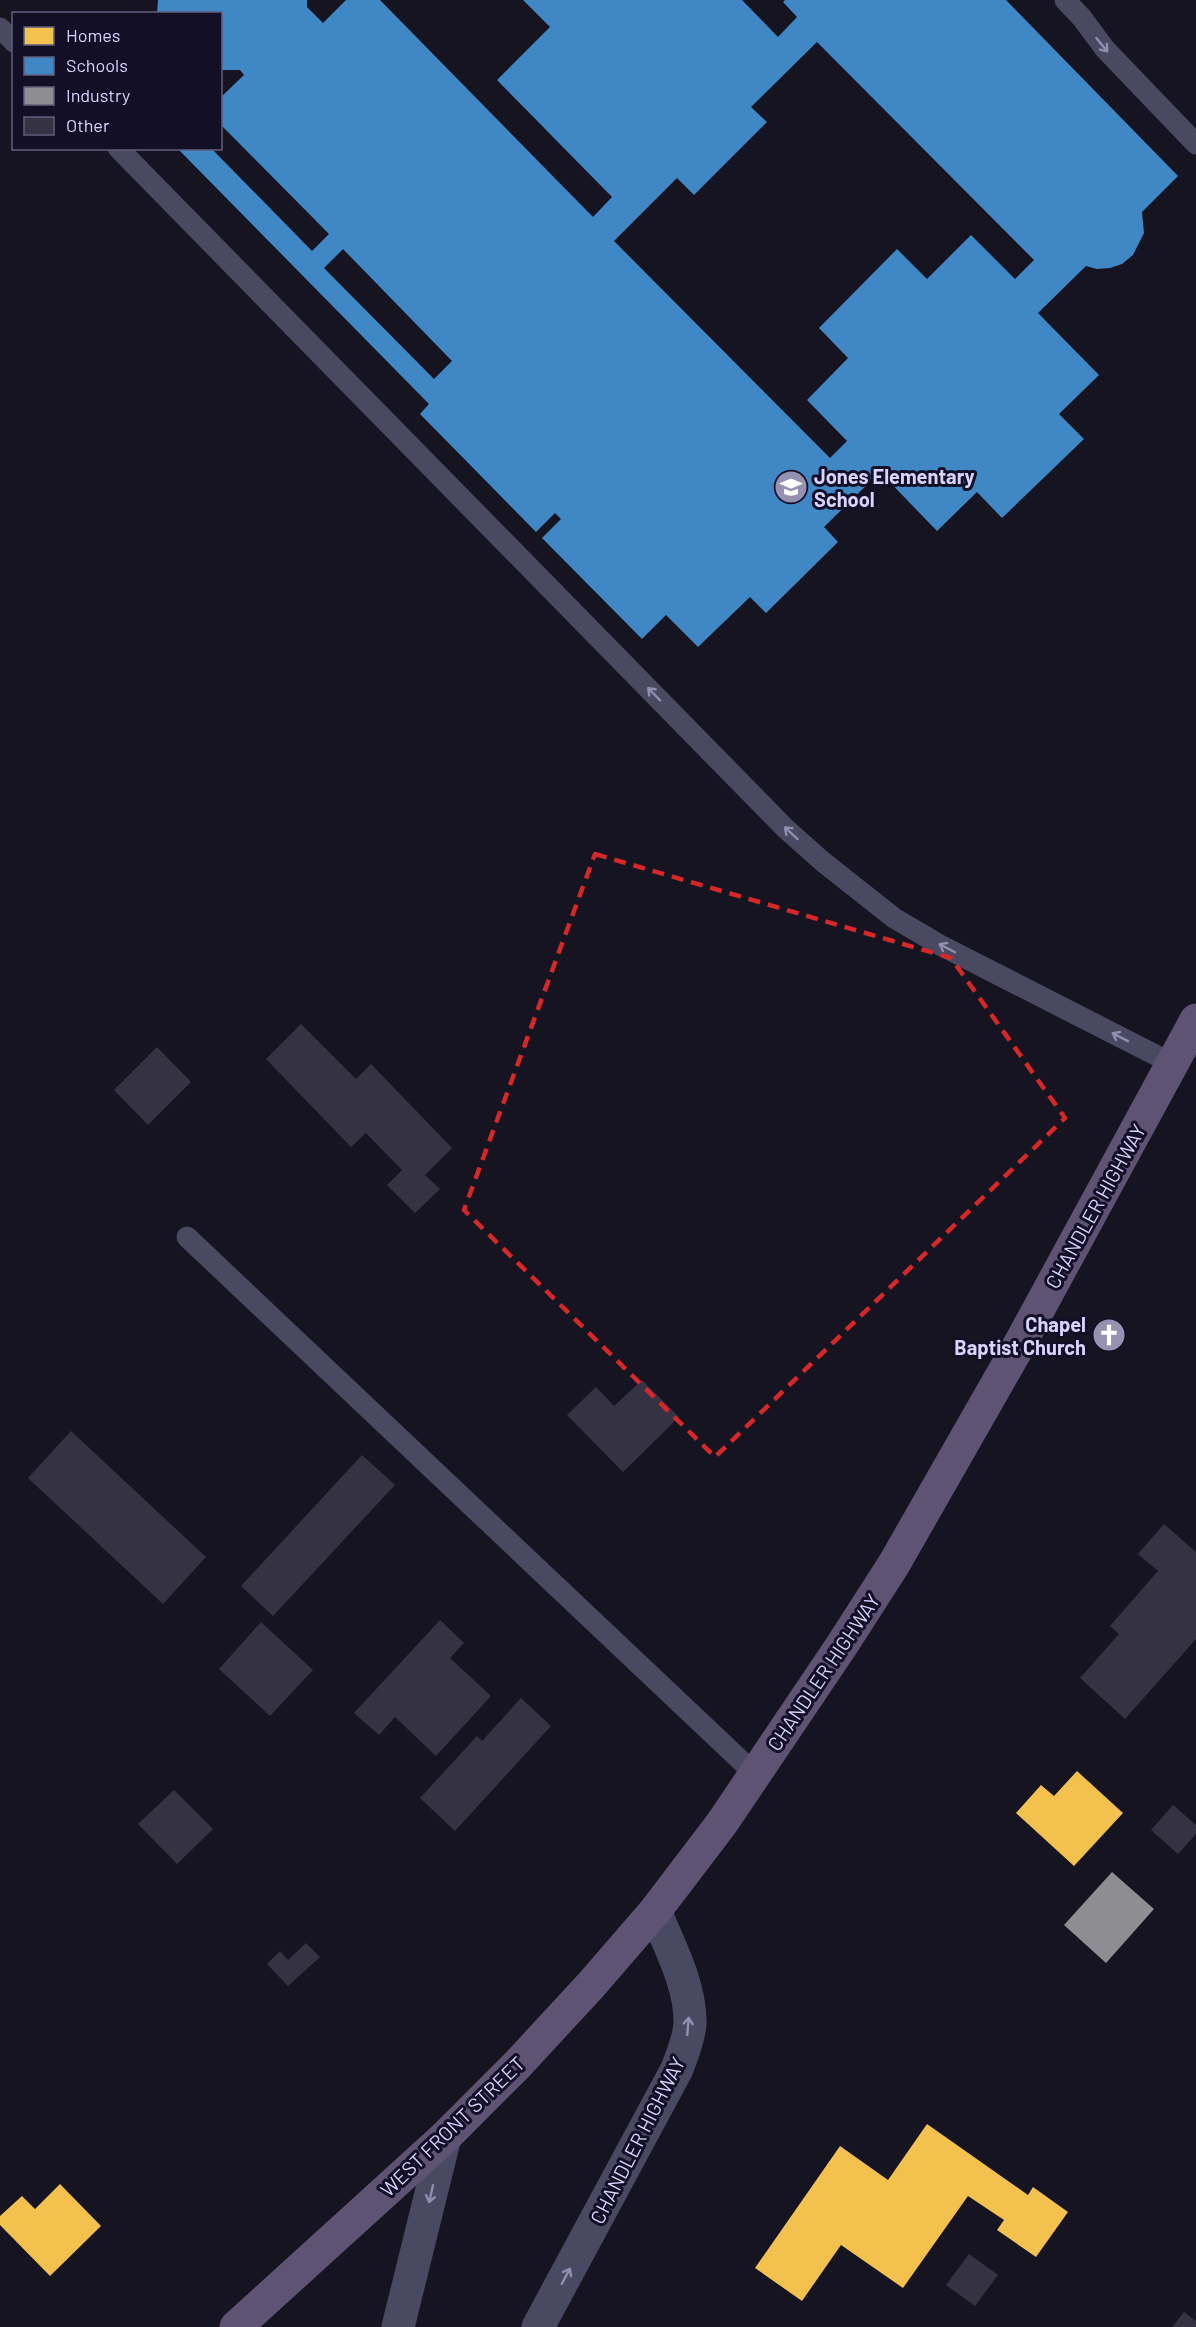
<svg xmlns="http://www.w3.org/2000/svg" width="1196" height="2327" viewBox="0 0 1196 2327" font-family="Barlow,sans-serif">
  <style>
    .homes { fill: #f2c14e }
    .schools { fill: #3f88c5; fill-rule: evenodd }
    .industry { fill: #8d8d92 }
    .building { fill: #343243 }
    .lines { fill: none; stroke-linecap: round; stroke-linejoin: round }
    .service { stroke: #4a4962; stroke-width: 21 }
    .tertiary { stroke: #4a4962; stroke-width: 33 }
    .primary { stroke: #5e5373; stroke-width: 33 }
    .oneway { stroke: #928eb0 }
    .marked { fill: none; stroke: #d62828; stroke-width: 4.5; stroke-dasharray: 12 8; stroke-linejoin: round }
    .labels { text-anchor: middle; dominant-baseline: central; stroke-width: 6; stroke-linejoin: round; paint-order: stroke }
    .poi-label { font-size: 20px; font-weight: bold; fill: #d9d4ff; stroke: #130f26; text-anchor: start }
    .street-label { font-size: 20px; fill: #d9d4ff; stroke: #130f26 }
  </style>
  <rect width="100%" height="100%" fill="#161421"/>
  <g class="homes">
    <polygon points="1077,1771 1123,1813 1074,1866 1016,1813 1041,1785 1054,1796"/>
    <polygon points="927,2124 1028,2195 1033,2187 1068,2212 1036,2257 997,2230 1004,2220 968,2196 903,2288 841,2245 802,2301 755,2268 840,2146 888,2180"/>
    <polygon points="60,2184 101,2226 50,2276 0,2225 0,2216 22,2196 35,2209"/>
  </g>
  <path class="schools" d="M 158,0 L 307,0 L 307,7 L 323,23 L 346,0 L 380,0 L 593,217 L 612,197 L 497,80 L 550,27 L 523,0 L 742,0 L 778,37 L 797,17 L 783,2 L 785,0 L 1006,0 L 1178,176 L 1142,212 L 1144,233 L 1133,255 L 1122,264 L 1110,268 L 1097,269 L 1086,266 L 1038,313 L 1099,375 L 1059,414 L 1084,439 L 1002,518 L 977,492 L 937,531 L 880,472 L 824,527 L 838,542 L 766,613 L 750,597 L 698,647 L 666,615 L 642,639 L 542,538 L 561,519 L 555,513 L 536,532 L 420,414 L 429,404 L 177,148 L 211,148 L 312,251 L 329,234 L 220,124 L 220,98 L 244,75 L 240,70 L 220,70 L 220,14 L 157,14 ZM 817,42 L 1034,260 L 1015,279 L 971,235 L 927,279 L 897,249 L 819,328 L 848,358 L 807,400 L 847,441 L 830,458 L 614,241 L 677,178 L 694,195 L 767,122 L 751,107 ZM 343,249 L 452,361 L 434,379 L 324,268 Z"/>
  <polygon class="industry" points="1112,1872 1154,1909 1106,1963 1064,1925"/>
  <g class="building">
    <polygon points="301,1024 356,1079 371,1064 452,1148 425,1175 440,1189 415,1213 387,1185 402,1170 366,1133 351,1147 266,1059"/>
    <polygon points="157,1047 191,1082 148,1125 114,1090"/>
    <polygon points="642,1380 679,1417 623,1472 567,1415 596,1387 614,1406"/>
    <polygon points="71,1431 206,1557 163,1604 28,1478"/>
    <polygon points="362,1455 395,1485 273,1616 241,1586"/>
    <polygon points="1164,1524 1196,1552 1196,1639 1125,1719 1080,1678 1119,1634 1110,1626 1158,1571 1138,1554"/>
    <polygon points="440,1620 464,1643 450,1658 491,1696 436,1756 395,1717 379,1735 354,1713"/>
    <polygon points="261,1622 313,1670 270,1716 219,1669"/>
    <polygon points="521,1698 551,1726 455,1831 420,1798 477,1736 482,1741"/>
    <polygon points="174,1790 213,1829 177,1864 138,1824"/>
    <polygon points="1173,1805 1196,1825 1196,1834 1178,1854 1151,1830"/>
    <polygon points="306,1943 320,1957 288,1986 267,1964 280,1951 288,1960"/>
    <polygon points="969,2254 998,2275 975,2306 946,2285"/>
    <polygon points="1184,2312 1196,2321 1196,2327 1172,2327"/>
  </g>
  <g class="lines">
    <g class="service">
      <polyline points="1065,0 1082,18 1105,49 1196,144"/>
      <polyline points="0,28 14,42"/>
      <polyline points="118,148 785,828 822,861 894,918 940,945 1173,1064"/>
      <polyline points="187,1237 755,1774"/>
    </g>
    <g class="tertiary">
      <polyline points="398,2327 445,2137"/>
      <path d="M 538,2327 L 677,2069 C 682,2055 689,2039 690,2024 C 691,1985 669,1946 655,1911"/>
    </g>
    <polyline class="primary" points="236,2327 445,2137 517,2065 591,1985 655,1911 722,1823 842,1645 894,1564 1018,1347 1196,1020"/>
  </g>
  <defs><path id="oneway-shaft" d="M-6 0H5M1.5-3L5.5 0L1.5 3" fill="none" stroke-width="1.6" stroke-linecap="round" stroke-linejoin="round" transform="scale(1.5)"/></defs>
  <g class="oneway">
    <use href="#oneway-shaft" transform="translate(1102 45) rotate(51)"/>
    <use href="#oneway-shaft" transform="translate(654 694) rotate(-134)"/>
    <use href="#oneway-shaft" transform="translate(791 833) rotate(-137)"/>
    <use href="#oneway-shaft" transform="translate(947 948) rotate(-152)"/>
    <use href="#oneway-shaft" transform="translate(1120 1037) rotate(-153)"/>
    <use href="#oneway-shaft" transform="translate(688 2026) rotate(-85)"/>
    <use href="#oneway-shaft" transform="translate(431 2194) rotate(103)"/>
    <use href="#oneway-shaft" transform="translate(566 2276) rotate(-62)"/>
  </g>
  <path class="marked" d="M 595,854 L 951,958 L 1065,1118 L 715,1457 L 464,1210 Z"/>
  <defs>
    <g id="school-disc" transform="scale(1.725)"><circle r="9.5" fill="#9591b1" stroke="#130f26"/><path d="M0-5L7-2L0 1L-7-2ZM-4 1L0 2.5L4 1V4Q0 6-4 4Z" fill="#fff"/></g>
    <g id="church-disc" transform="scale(1.725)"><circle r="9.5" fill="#9591b1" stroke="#130f26"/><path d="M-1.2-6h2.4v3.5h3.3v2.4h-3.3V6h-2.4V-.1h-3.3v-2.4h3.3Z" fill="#fff"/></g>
  </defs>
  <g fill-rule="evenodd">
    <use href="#school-disc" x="791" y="487"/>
    <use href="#church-disc" x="1109" y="1335"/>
  </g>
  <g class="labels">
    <g class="poi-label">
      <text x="814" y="476">Jones Elementary<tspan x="814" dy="23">School</tspan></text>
      <text x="1086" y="1324" text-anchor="end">Chapel<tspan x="1086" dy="23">Baptist Church</tspan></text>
    </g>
    <g class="street-label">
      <text transform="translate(1095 1206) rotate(-61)">CHANDLER HIGHWAY</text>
      <text transform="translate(823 1672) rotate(-56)">CHANDLER HIGHWAY</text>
      <text transform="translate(452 2126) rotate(-44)">WEST FRONT STREET</text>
      <text transform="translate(637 2140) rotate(-63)">CHANDLER HIGHWAY</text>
    </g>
  </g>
  <rect x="12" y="12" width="210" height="138" fill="#130f26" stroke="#625e7d" stroke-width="1.5"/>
  <rect x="24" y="27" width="30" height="18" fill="#f2c14e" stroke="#625e7d" stroke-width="1.5"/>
  <text x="66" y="42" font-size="18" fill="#d9d4ff">Homes</text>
  <rect x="24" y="57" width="30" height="18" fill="#3f88c5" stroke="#625e7d" stroke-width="1.5"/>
  <text x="66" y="72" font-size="18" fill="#d9d4ff">Schools</text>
  <rect x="24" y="87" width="30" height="18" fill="#8d8d92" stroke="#625e7d" stroke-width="1.5"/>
  <text x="66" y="102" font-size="18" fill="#d9d4ff">Industry</text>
  <rect x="24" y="117" width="30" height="18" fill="#343243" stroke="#625e7d" stroke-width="1.5"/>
  <text x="66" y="132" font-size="18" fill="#d9d4ff">Other</text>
</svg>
